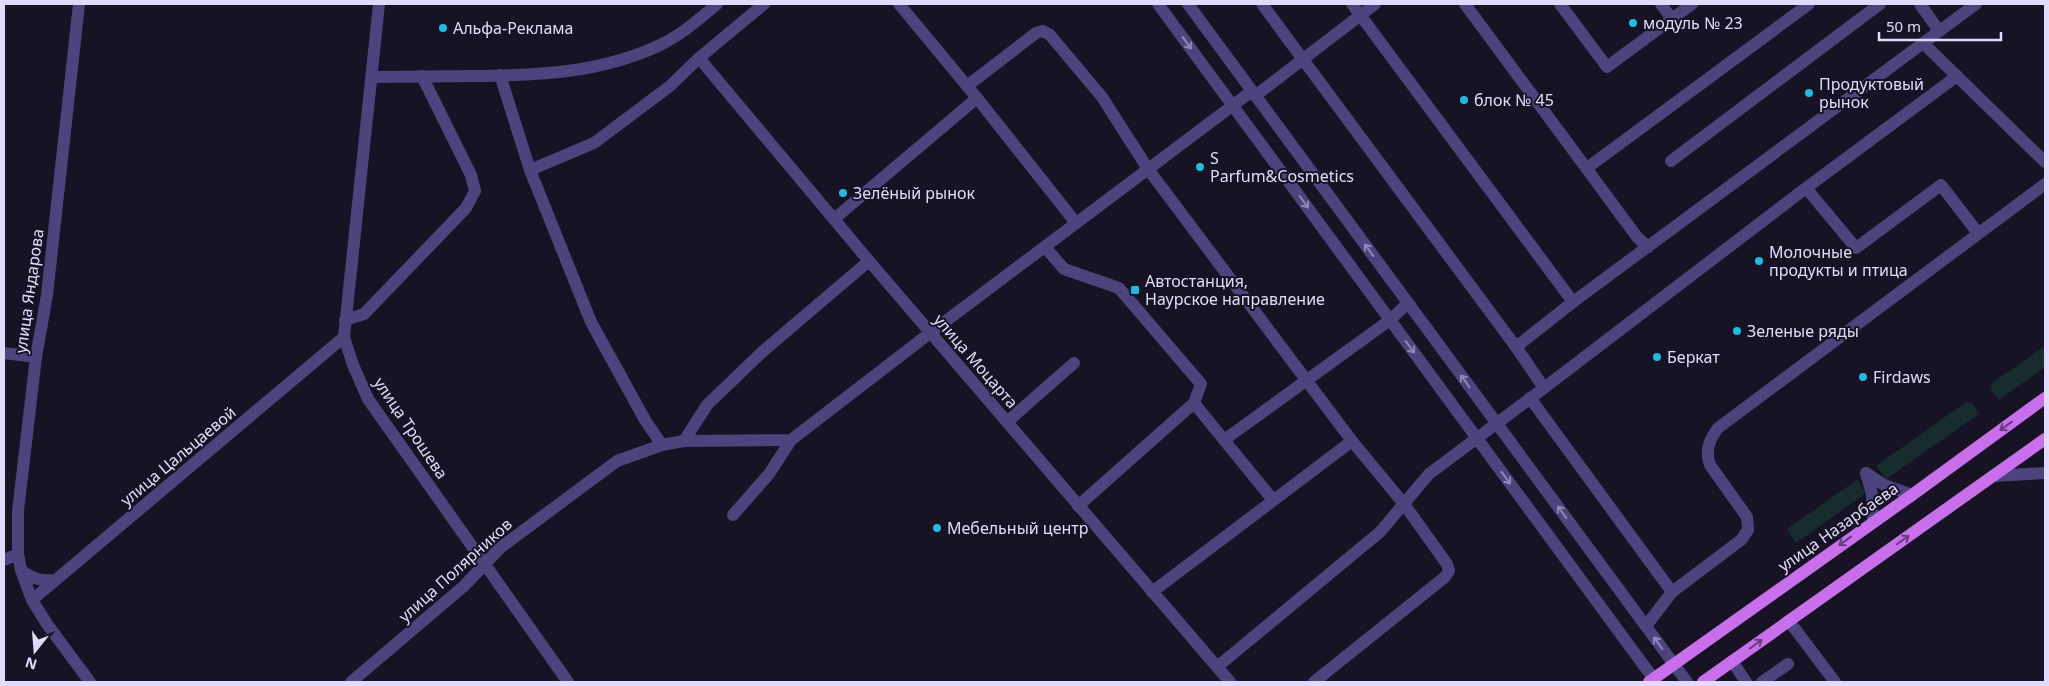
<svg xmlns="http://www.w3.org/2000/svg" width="2049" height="686" viewBox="0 0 2049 686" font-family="'Noto Sans',sans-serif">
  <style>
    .green { fill: #162c2d }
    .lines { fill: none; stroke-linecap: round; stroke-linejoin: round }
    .minor { stroke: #4b447d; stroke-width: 12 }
    .major { stroke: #c870eb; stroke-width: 12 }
    .oneway { stroke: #8e88b5 }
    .oneway2 { stroke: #673c7e }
    .poi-dot { fill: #20bce0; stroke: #171224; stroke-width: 2 }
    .labels { text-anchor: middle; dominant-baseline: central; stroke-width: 4; stroke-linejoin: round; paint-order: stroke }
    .poi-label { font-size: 16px; fill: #e1dafa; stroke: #171224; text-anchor: start }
    .street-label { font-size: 16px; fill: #e1dafa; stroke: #171224 }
  </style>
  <rect width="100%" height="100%" fill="#171224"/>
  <g class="green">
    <polygon points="2045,346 2045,367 1999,400 1991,390 1992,383"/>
    <polygon points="1966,402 1972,403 1979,414 1886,479 1876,466"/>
    <polygon points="1858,479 1865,494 1796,543 1787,529"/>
  </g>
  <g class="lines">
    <g class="minor">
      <polyline points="79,4 47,295 36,357 18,511 18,554 21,570 32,600 47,624 90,682"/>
      <polyline points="379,4 344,337 353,365 368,399 568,682"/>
      <polyline points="899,4 977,98 1076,223"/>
      <polyline points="1158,4 1656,682"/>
      <polyline points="1188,4 1687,682"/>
      <polyline points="1262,4 1516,347"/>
      <polyline points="1352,4 1573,302"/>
      <polyline points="1465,4 1637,237 1648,247"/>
      <polyline points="1560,4 1607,67 1692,4"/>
      <polyline points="1661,4 1672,19"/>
      <polyline points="1920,4 1939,31"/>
      <polyline points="1923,43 2045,162"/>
      <polyline points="699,58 869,261 1230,682"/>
      <polyline points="500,75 530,170 591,322 645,420 662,445"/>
      <path d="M 371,77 C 407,77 443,76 478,76 C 541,75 599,73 658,46 C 680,36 698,20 717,4"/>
      <polyline points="967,86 1036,33 1043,31 1050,35 1102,97 1148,169 1352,441 1404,504 1447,564 1449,571 1445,577 1314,682"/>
      <polyline points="1255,96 1375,4"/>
      <polyline points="1671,161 1880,4"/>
      <polyline points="1587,168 1809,4"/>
      <polyline points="530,170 594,143 670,86 699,58 764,4"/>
      <polyline points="1806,188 1856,248 1941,185 1978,233"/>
      <polyline points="834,219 977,98"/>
      <polyline points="1045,247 1064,269 1119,288 1201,384 1194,403 1224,440 1390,320 1408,303"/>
      <polyline points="345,320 364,314 466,208 475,191 471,175 422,76"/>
      <polyline points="4,353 36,357"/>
      <polyline points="1544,388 1806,188 1957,76"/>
      <polyline points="1530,398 1672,592"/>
      <polyline points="1007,422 1074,363"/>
      <polyline points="1224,440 1273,500"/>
      <polyline points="684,441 707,405 761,353 869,261"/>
      <polyline points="1866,473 1884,485 1912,495"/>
      <polyline points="1866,473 1872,494 1873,522"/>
      <polyline points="1993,476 2045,473"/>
      <polyline points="1078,506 1194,403"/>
      <polyline points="733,515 769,474 791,440"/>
      <polyline points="4,560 18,554"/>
      <path d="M 21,570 C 32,579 41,581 55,580"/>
      <polyline points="1152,592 1352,441"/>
      <polyline points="32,600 344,337"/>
      <polyline points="1789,621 1835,682"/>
      <path d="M 1646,626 L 1672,592 L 1741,540 L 1748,530 L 1747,517 L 1710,465 C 1705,451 1709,440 1718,428 L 2045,184"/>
      <polyline points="1732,661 1746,682"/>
      <polyline points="1217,667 1380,532 1429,474 1544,388 1516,347 1573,302 1976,4"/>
      <polyline points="351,682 464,586 500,548 617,461 662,445 684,441 791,440 930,333 1252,91"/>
      <polyline points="1762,682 1788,664"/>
    </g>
    <g class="major">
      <polyline points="1649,682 1912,495 2045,398"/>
      <polyline points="1703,682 2045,439"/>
    </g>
  </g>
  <defs><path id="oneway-shaft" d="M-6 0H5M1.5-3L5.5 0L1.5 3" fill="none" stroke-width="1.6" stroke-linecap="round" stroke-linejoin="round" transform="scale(1.25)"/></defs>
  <g class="oneway">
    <use href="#oneway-shaft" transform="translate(1187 43) rotate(54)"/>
    <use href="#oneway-shaft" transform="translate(1304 202) rotate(54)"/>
    <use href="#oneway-shaft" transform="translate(1369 250) rotate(-126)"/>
    <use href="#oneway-shaft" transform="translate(1410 347) rotate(54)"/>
    <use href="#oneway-shaft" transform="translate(1465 381) rotate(-126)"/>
    <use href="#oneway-shaft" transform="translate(1506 478) rotate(54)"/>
    <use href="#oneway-shaft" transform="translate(1562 512) rotate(-126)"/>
    <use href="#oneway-shaft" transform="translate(1658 643) rotate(-126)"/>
  </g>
  <g class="oneway2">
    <use href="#oneway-shaft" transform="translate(2006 426) rotate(144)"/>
    <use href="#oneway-shaft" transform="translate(1903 540) rotate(-35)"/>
    <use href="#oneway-shaft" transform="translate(1845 541) rotate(144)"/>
    <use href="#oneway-shaft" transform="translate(1756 644) rotate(-36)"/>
  </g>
  <g class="poi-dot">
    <circle cx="1633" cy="23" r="5"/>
    <circle cx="443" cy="28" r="5"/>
    <circle cx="1809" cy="93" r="5"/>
    <circle cx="1464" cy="100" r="5"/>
    <circle cx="1200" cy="167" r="5"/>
    <circle cx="843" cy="193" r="5"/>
    <circle cx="1759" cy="261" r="5"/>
    <rect x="1130" y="285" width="10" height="10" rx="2.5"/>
    <circle cx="1737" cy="331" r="5"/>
    <circle cx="1657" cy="357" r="5"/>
    <circle cx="1863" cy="377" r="5"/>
    <circle cx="937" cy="528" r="5"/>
  </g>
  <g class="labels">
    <g class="poi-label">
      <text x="1643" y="23">модуль № 23</text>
      <text x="453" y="28">Альфа-Реклама</text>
      <text x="1819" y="84">Продуктовый<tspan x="1819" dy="18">рынок</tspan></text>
      <text x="1474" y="100">блок № 45</text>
      <text x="1210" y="158">S<tspan x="1210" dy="18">Parfum&amp;Cosmetics</tspan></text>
      <text x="853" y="193">Зелёный рынок</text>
      <text x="1769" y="252">Молочные<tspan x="1769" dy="18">продукты и птица</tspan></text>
      <text x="1145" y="281">Автостанция,<tspan x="1145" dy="18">Наурское направление</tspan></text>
      <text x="1747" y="331">Зеленые ряды</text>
      <text x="1667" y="357">Беркат</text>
      <text x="1873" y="377">Firdaws</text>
      <text x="947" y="528">Мебельный центр</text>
    </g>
    <g class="street-label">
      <text transform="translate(29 291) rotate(-82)">улица Яндарова</text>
      <text transform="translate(976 361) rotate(49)">улица Моцарта</text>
      <text transform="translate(411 428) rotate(56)">улица Трошева</text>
      <text transform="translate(178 456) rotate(-40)">улица Цальцаевой</text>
      <text transform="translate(1838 527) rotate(-35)">улица Назарбаева</text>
      <text transform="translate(455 570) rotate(-42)">улица Полярников</text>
    </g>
  </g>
  <rect width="2049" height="686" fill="none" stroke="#e1dafa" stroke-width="10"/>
  <g transform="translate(35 651) rotate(197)" stroke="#171224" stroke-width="4" paint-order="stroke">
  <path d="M0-4L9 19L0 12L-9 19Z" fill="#e1dafa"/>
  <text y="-8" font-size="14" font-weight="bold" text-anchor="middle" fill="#e1dafa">N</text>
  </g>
  <path d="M1879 32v8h122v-8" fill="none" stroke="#e1dafa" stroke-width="2.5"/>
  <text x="1886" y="32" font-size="15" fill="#e1dafa" stroke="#171224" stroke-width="4" paint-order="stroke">50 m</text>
</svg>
